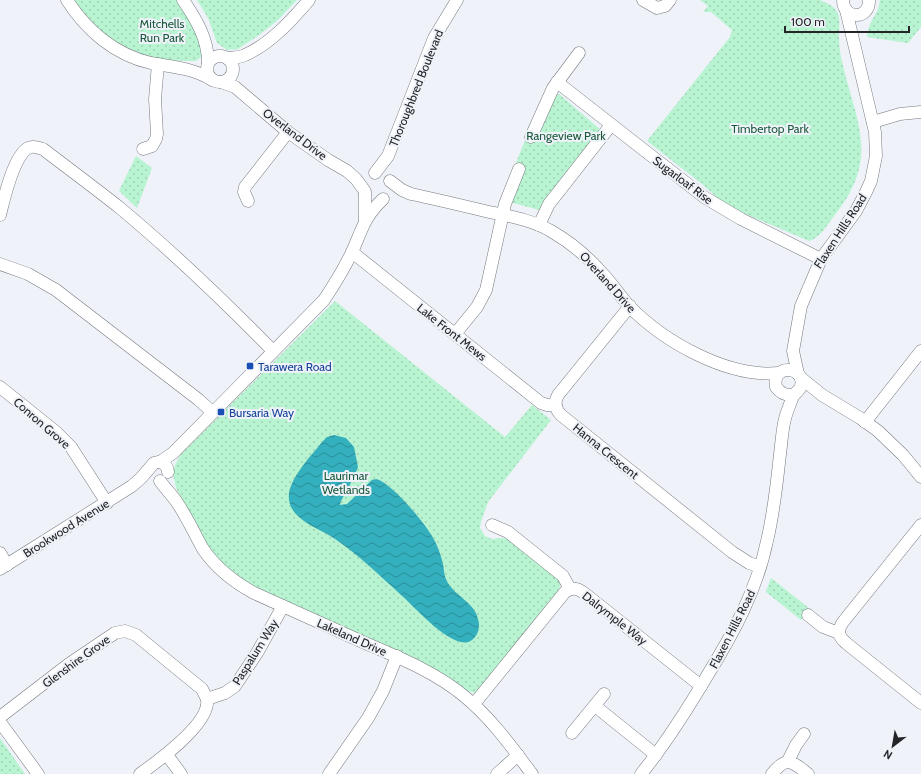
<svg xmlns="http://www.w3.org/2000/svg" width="921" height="774" viewBox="0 0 921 774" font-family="Cabin,sans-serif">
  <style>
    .grass { fill: url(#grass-dots) }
    .water { fill: url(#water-waves) }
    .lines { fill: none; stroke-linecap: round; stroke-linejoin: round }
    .minor-casing { stroke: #75787e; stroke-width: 13 }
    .minor { stroke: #fff; stroke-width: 12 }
    .transit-dot { fill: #1a4fb4; stroke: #eff2f9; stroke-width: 1.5 }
    .labels { text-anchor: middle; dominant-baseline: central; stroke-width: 4; stroke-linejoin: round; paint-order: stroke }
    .park-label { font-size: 12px; fill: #1a593b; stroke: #eff2f9 }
    .street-label { font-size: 12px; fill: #232527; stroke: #eff2f9 }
    .transit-label { font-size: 12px; fill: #164399; stroke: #eff2f9; text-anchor: start }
  </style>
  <defs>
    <pattern id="grass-dots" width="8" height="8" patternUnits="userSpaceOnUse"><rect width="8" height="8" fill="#b8f4d1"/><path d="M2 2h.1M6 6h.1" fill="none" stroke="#9ed1b3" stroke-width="1.8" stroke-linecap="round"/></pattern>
    <pattern id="water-waves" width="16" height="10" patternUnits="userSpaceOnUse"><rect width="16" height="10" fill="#34afbd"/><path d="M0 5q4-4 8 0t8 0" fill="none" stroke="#2c8e9a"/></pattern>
  </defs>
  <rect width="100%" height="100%" fill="#eff2f9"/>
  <g class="grass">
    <path d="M 73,0 L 179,0 L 206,53 L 196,61 C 181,61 167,61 152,58 C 119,50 93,27 73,0 Z"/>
    <polygon points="197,0 297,0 277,21 259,35 238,49 227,50 217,43 208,18"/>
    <path d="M 700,0 L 820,0 C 824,2 830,4 833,7 C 843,16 838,29 839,39 C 839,45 840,52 841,57 C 855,122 882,156 834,216 C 827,225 821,237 809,241 L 750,216 L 723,203 L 702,184 L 647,141 L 730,37 L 732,30 L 711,12 L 703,12 L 708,6 Z"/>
    <path d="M 880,0 L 921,0 L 921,27 L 908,43 L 867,37 C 868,25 871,23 876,13 C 879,9 879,4 880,0 Z"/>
    <polygon points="559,94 601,130 600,133 539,210 510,202 523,170 515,165 526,138 554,96"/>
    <polygon points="136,156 152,168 137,208 119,191"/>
    <polygon points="335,301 505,437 532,405 551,420 488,502 481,522 480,528 485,536 492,539 501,538 507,539 558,578 561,584 559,589 479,689 475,693 468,691 448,677 403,653 258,590 236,577 215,556 205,541 176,488 173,474 175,465 181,454"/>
    <polygon points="771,578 810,609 801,620 766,592"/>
    <polygon points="0,738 25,774 0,774"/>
  </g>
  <path class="water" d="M 334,435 L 346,438 L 354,447 L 358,467 L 354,477 L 341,501 L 340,505 L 347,504 L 372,480 C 375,479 378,479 381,481 C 396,489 423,521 432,536 C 437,544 441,555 443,564 C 444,569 444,575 446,579 C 453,597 477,601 479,624 C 479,631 477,636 472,640 C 455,654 413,605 400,594 C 379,575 359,555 335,539 C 324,531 310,527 299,517 C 294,513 290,507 289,500 C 286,481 312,455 323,441 L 327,437 Z"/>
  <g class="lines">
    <g class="minor-casing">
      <g id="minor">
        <path d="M 67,0 C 86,30 115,55 151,63 C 172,67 193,68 212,80"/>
        <path d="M 183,0 C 196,19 208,39 208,62"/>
        <polyline points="643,0 657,8 665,6 670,0"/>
        <path d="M 843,0 C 843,20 870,20 869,0"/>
        <circle cx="220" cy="69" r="13"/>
        <path d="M 227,58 C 233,57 240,58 245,55 C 270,44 291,21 309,0"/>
        <polyline points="221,82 235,87 288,132 328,160 347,171 356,179 364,190"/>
        <polyline points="557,82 704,197 741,219 821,259"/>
        <polyline points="873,122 900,114 921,112"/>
        <polyline points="531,137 553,88 579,53"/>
        <polyline points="143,149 152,146 156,139 157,134 155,99 158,64"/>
        <polyline points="375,173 388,156 434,38 457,0"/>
        <path d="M 390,181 L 402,190 L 411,194 C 435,199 460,205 485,211 C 507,216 530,219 551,231 C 570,242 587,256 602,273 C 612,283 619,295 629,306 C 664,342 728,378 779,373"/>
        <polyline points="248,201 244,192 245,187 288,132"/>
        <path d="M 0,215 C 4,199 13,157 28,148 C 33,145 38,148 43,149 C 69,169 95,188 120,208 C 174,253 224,301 273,351"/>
        <polyline points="365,220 365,192"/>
        <polyline points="539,225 549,204 611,125"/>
        <polyline points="352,252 541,403 547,405 555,405"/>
        <polyline points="0,264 28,274 56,290 199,400 212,412"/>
        <path d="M 630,306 L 558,395 C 554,402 555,409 561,415 L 732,552 L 749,563 L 760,567"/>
        <polyline points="455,334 477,307 486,290 505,204 519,169"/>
        <polyline points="798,374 793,351 801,306 821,259 856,211 866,192 871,181 876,156 875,132 846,10"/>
        <polyline points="801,378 822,395 860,418 878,431 903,455 921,477"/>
        <polyline points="0,387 56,432 71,447 107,503"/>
        <polyline points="865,422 921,351"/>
        <path d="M 160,462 L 173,453 L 324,300 C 334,285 344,269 352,252 C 362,230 364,217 383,199"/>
        <path d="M 160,481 C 165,488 171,494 176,501 C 186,515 194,533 203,549 C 216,568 234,582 254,593 C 291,610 328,626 365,643 C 400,658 435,672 464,696 C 491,718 511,746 532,774"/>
        <polyline points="492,525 508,532 563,576 570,589"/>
        <path d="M 921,525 L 843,622 C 837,631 838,636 846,643 L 921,703"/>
        <polyline points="0,553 7,565"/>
        <path d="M 0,569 L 132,486 L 141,478 L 154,463 C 161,460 167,464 168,472"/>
        <polyline points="808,615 823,627 839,633"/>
        <path d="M 474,704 L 565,592 C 573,587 577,588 584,593 L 701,686"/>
        <polyline points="595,706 656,755"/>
        <polyline points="0,717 69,664 115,633 125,631 136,635 202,689 207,699"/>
        <polyline points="0,722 38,774"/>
        <polyline points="572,733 604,694"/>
        <polyline points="167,755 181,774"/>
        <polyline points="788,761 796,745 804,734"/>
        <path d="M 140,774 C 158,761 211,723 207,699 L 225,693 L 235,686 L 257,653 L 283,606"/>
        <polyline points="329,774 368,718 383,691 397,656"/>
        <polyline points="497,774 518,755"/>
        <path d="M 641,774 C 666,743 687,710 707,676 C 733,634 757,590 767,541 C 774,512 777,483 780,454 C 782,440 782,425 787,412 C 789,407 791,400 794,395 C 796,392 800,390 801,386 C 806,366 771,363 776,387 C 781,394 786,396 795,394"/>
        <path d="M 772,774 C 786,756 792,761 808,774"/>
      </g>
    </g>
    <use href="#minor" class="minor"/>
  </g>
  <g class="transit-dot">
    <rect x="246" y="362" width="8" height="8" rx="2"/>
    <rect x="217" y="408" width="8" height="8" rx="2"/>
  </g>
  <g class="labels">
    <g class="park-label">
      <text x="162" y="23">Mitchells<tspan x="162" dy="14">Run Park</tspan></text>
      <text x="770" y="128">Timbertop Park</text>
      <text x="566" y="135">Rangeview Park</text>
      <text x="346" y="475">Laurimar<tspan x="346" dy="14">Wetlands</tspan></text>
    </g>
    <g class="street-label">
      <text transform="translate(416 88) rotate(-68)">Thoroughbred Boulevard</text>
      <text transform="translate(295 134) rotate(37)">Overland Drive</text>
      <text transform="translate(683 180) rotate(37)">Sugarloaf Rise</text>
      <text transform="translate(840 231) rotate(-57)">Flaxen Hills Road</text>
      <text transform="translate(608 282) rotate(48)">Overland Drive</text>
      <text transform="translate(452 332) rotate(38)">Lake Front Mews</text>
      <text transform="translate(42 423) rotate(41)">Conron Grove</text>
      <text transform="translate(606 451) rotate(39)">Hanna Crescent</text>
      <text transform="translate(66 528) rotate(-32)">Brookwood Avenue</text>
      <text transform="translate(615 618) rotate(38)">Dalrymple Way</text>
      <text transform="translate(732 629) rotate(-63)">Flaxen Hills Road</text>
      <text transform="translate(352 637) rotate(24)">Lakeland Drive</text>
      <text transform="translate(255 652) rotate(-58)">Paspalum Way</text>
      <text transform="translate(76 661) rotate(-36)">Glenshire Grove</text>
    </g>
    <g class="transit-label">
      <text x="258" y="366">Tarawera Road</text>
      <text x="229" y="412">Bursaria Way</text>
    </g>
  </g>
  <g transform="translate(893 746) rotate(211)" stroke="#eff2f9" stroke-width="3" paint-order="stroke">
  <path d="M0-3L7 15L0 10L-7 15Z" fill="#232527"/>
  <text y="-6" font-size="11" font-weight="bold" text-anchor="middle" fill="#232527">N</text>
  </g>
  <path d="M785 26v6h124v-6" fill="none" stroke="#232527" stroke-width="2"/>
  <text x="791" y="26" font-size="12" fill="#232527" stroke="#eff2f9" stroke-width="3" paint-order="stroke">100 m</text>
</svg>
